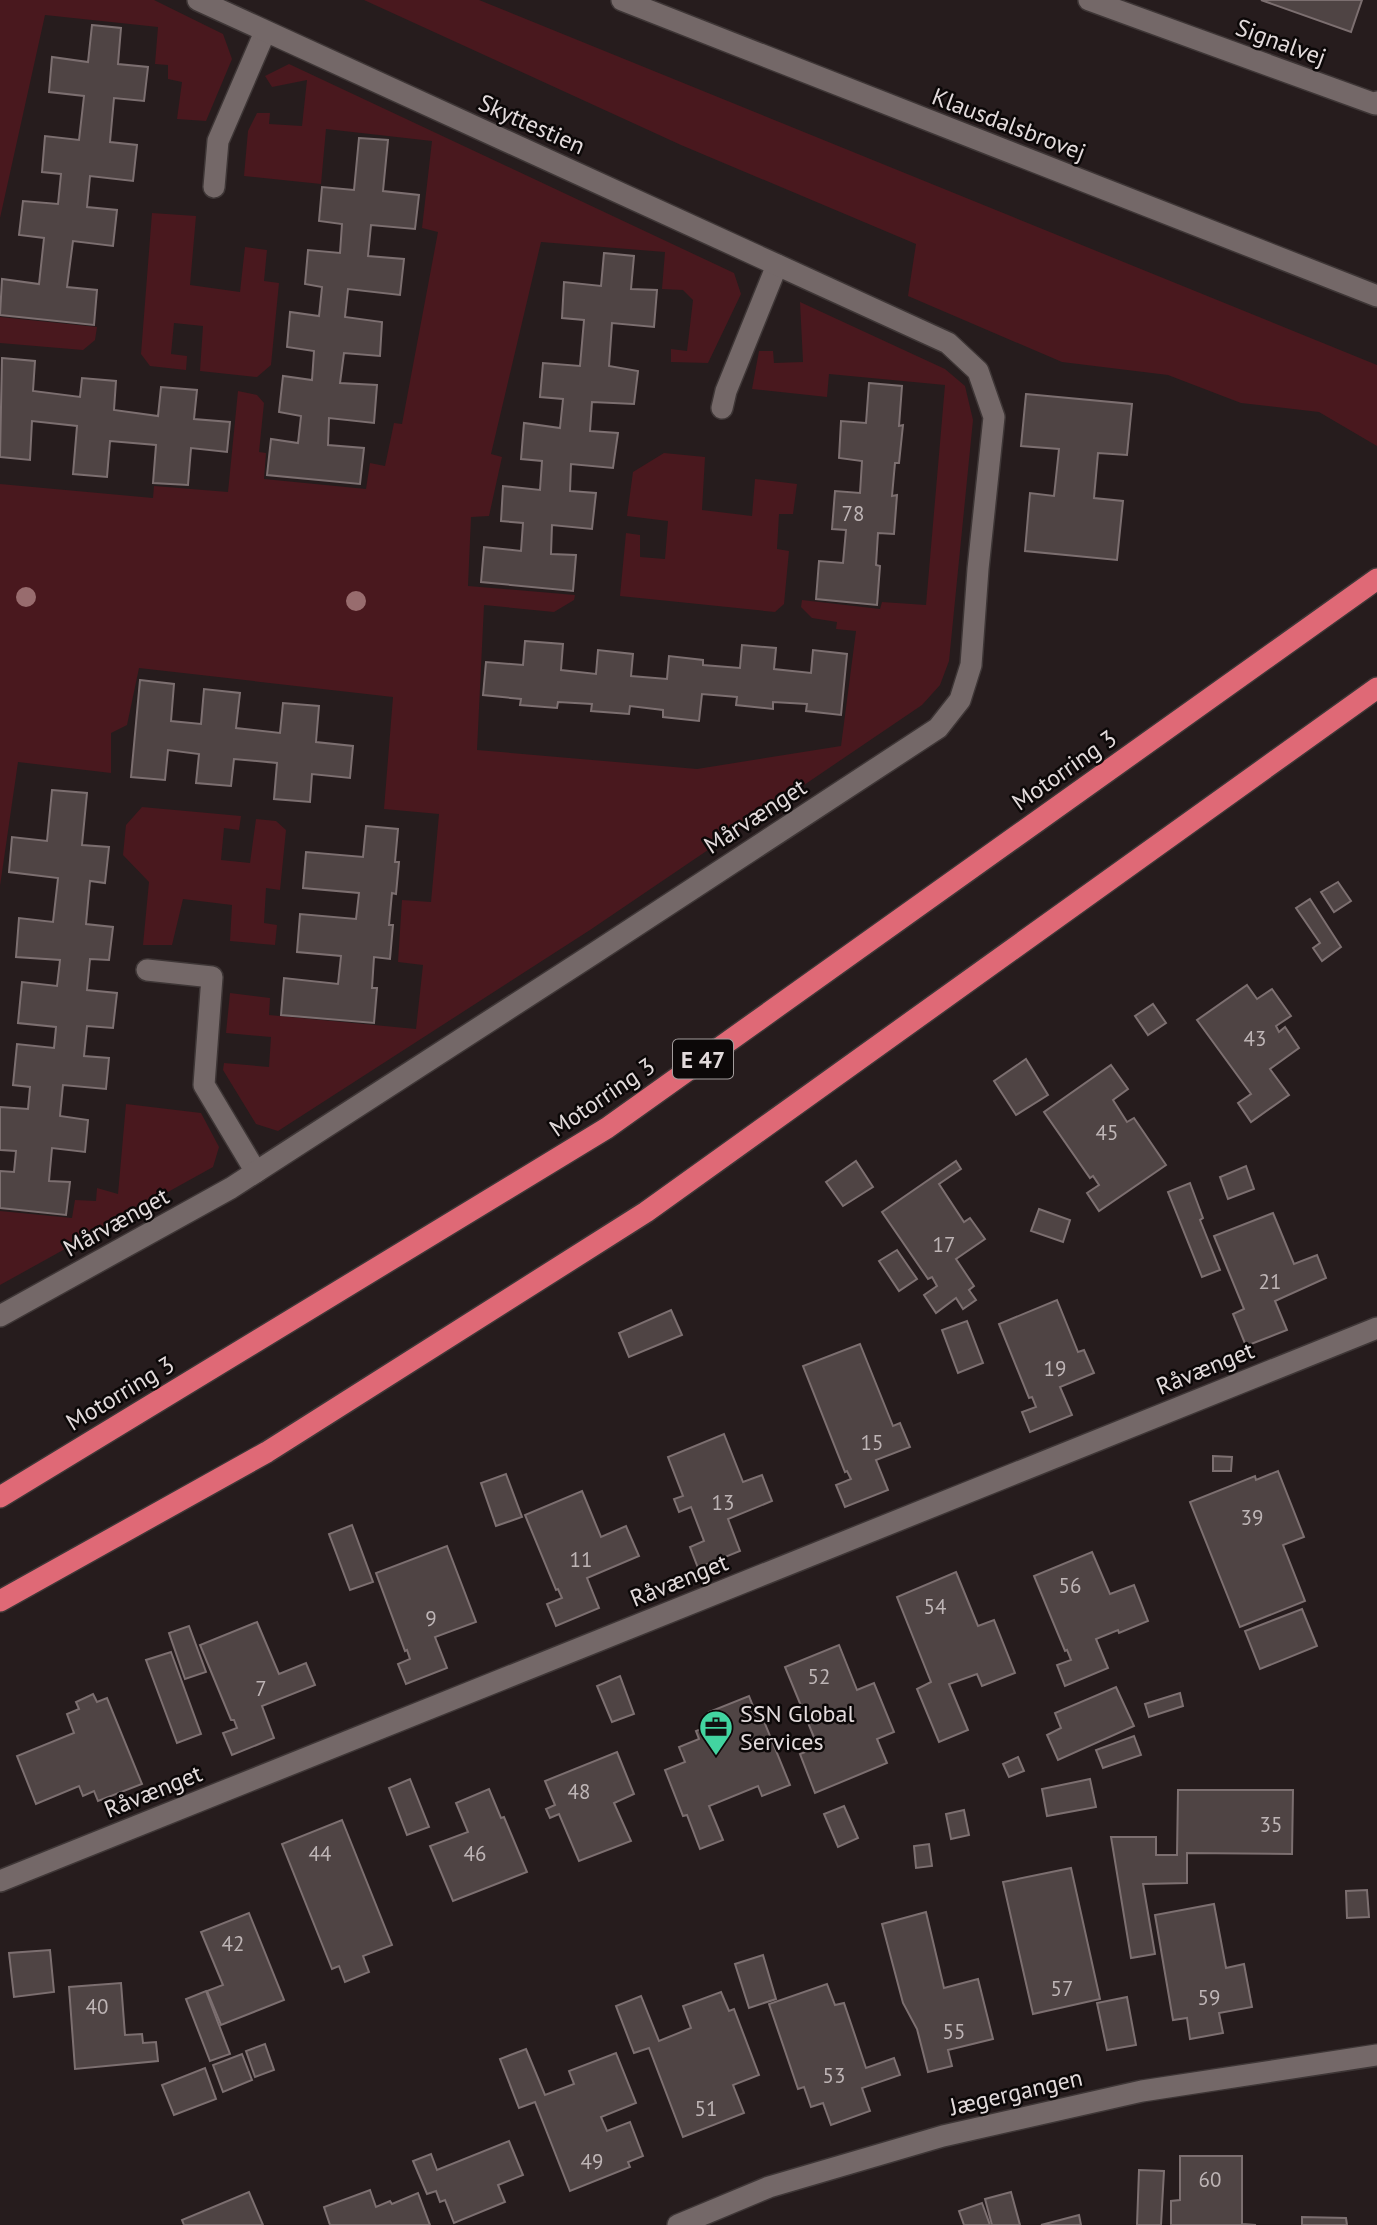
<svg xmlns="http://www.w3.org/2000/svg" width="1377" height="2225" viewBox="0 0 1377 2225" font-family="'PT Sans',sans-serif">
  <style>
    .green { fill: #49181e }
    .building { fill: #4f4444; stroke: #7c6f70; stroke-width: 2 }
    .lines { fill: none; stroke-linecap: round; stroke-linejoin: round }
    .minor-casing { stroke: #3e3636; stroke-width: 24 }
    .tertiary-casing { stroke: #3e3636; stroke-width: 24 }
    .motorway-casing { stroke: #3e3636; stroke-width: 24 }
    .minor { stroke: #746868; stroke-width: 21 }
    .tertiary { stroke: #746868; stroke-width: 21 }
    .motorway { stroke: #df6976; stroke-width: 21 }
    .tree { fill: #986c6e }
    .labels { text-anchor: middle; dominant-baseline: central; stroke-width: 5; stroke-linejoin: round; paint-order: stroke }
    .number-label { font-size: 21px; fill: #beb5b6 }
    .shield { fill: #0c0808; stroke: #a29c9c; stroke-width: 2 }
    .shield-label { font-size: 23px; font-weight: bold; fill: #e3dbdc }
    .street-label { font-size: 24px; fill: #e3dbdc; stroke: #0c0808 }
    .poi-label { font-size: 24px; fill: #e3dbdc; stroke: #0c0808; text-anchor: start }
  </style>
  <rect width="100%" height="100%" fill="#261c1d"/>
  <g class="green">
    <polygon points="0,0 154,0 223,34 232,59 206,121 177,119 182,82 168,79 168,65 155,64 158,27 45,15 0,218"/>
    <polygon points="364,0 479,0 1377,365 1377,446 1319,412 1241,403 1168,375 1062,362 908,296 916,244 681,145"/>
    <polygon points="289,64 734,273 741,294 708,363 671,362 671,349 687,351 693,300 683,290 662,289 665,252 541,242 491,454 502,457 489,516 471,517 468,586 575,595 574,600 554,612 484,605 477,750 697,769 841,746 856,631 836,629 837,622 812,618 801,607 802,600 880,609 882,602 926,605 945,385 829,374 827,397 752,389 759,351 773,351 774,363 803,362 800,302 945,369 965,386 973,420 949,661 940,685 922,705 590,930 278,1131 256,1124 223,1070 224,1063 269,1067 271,1037 226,1033 230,993 270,998 269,1015 416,1029 423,965 398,962 402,900 431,902 439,814 384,809 393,697 139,668 127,725 111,733 111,773 18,762 0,886 0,484 153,498 154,486 228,492 238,391 257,395 264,403 259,452 266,453 264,479 366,489 370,463 385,466 394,423 402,424 438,232 422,228 432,141 326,129 321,184 244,176 248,131 257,113 270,113 269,124 302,126 307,80 272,87 265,76"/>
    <polygon points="152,213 196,216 190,285 240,292 245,247 267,250 264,281 279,283 271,365 257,377 200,371 203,326 174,323 171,354 187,356 186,370 150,366 141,354"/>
    <polygon points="0,317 97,327 95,340 83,350 0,343"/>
    <polygon points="664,453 705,457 702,510 752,516 755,479 797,484 793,514 779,514 777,549 789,551 784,604 775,612 620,596 626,533 640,535 640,557 665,559 668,521 627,516 633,472"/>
    <polygon points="142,807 241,816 239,830 224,828 221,860 250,863 256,819 276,821 286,830 280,890 266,888 264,923 277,925 275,945 230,941 232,905 183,899 172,945 143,945 149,882 123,855 126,825"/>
    <polygon points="126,1104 201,1113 219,1147 213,1167 0,1285 0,1211 72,1218 75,1200 96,1201 97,1188 118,1194"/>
  </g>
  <g class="building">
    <polygon points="1261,0 1362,0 1351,32"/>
    <polygon points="92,25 121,28 118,64 148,67 144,101 114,98 110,142 137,145 133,181 90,176 87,207 117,210 113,246 73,241 67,287 97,290 94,325 0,315 2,279 39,284 44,238 19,235 23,201 58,204 61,174 42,172 45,136 79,140 84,96 49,92 52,57 88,62"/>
    <polygon points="359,138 388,140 383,191 419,195 415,229 371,225 368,256 404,259 400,295 348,289 345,317 382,322 380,356 344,353 340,383 377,385 374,423 329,418 328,445 364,448 360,484 267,475 271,439 298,443 301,416 279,412 283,376 312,380 314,351 287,347 290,312 319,316 322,287 305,284 308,250 340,253 342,224 319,221 322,187 354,190"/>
    <polygon points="604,253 634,256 631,289 657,290 654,327 612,323 609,366 638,371 634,404 592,402 590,431 618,433 613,468 571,464 570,491 596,493 592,529 552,525 551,554 576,555 573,591 481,582 484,547 521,551 523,523 501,521 503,486 540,490 542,461 521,459 524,423 560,428 563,399 540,397 543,363 580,366 584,320 562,318 564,282 601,286"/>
    <polygon points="2,358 35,361 33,391 80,397 82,378 116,381 114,410 158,416 161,387 197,390 194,419 230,422 227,452 191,448 188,485 153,483 156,445 110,441 107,477 73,474 77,426 32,421 30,460 0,457"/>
    <polygon points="869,383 902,386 899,426 903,425 899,463 895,463 892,496 897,495 894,534 878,533 876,565 880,566 877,605 816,599 819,561 843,563 846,530 832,529 835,491 860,493 862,461 839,458 841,421 866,423"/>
    <polygon points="1026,394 1132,404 1127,455 1098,453 1094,498 1123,501 1117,560 1025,551 1030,493 1054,496 1059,449 1021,446"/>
    <polygon points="525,641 563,644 561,670 596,674 598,650 633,654 631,676 667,679 669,656 703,660 703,665 740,668 742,645 776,648 774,669 811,673 813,650 847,654 841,715 806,711 807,704 773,702 773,709 736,705 737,697 702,694 699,721 663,717 663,710 630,706 629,714 591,711 592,704 558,702 557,708 520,705 521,699 483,695 486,662 523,665"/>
    <polygon points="140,680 174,684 171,721 201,724 204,689 240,693 236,728 280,733 283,703 319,706 316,742 353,746 350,778 312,774 310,802 274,799 277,763 234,759 231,786 196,783 199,754 168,750 165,780 131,777"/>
    <polygon points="52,790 87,793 82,845 109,847 105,883 90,881 86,924 113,927 109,960 90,959 87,990 117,993 113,1028 87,1026 84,1056 109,1058 106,1089 63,1085 60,1116 88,1120 85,1152 52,1148 49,1181 70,1182 66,1215 0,1208 0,1171 14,1172 16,1151 0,1150 0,1107 28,1109 30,1087 13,1085 17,1044 54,1048 56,1027 18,1023 22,982 57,986 60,960 16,957 19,918 53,922 58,878 9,872 12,837 47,841"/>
    <polygon points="366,826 398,829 395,862 399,862 396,894 392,893 389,925 393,925 390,959 374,957 372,988 377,988 374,1023 281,1015 284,978 338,984 341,956 297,952 300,914 356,919 359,893 303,888 306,852 363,857"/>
    <polygon points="1338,882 1351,901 1334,912 1321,892"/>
    <polygon points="1310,899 1341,947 1322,961 1313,948 1320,943 1296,908"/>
    <polygon points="1247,985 1257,999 1272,989 1291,1016 1276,1026 1279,1032 1285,1027 1299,1048 1270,1069 1289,1095 1251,1122 1238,1103 1251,1094 1197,1020"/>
    <polygon points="1153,1004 1166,1023 1148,1035 1135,1016"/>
    <polygon points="1026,1059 1048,1095 1016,1115 994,1081"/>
    <polygon points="1111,1065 1128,1089 1113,1100 1127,1122 1134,1118 1166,1165 1099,1211 1087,1193 1099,1185 1093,1176 1090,1178 1044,1112"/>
    <polygon points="856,1161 873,1187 843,1206 826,1182"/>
    <polygon points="956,1161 961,1169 939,1184 964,1222 970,1218 985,1239 956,1259 974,1286 969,1290 976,1300 963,1309 956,1298 936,1313 924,1295 937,1286 932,1277 928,1279 882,1212"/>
    <polygon points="1246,1166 1254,1189 1228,1199 1220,1177"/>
    <polygon points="1190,1183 1203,1218 1200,1220 1220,1270 1202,1277 1168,1192"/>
    <polygon points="1039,1209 1070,1220 1063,1242 1031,1231"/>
    <polygon points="1273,1213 1294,1264 1317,1255 1326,1278 1275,1301 1287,1330 1246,1346 1233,1314 1244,1309 1214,1236"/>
    <polygon points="897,1250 917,1279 899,1291 879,1261"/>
    <polygon points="1057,1300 1078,1352 1084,1350 1094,1373 1060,1387 1072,1415 1030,1432 1022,1412 1036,1407 1032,1397 1029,1398 999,1324"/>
    <polygon points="671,1310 682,1335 629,1357 619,1333"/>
    <polygon points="967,1321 983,1363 958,1373 942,1330"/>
    <polygon points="860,1344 893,1426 900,1423 910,1447 876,1460 888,1490 845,1507 836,1485 851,1479 847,1471 845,1472 803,1366"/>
    <polygon points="724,1434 743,1482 762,1475 772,1501 728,1519 740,1551 698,1568 690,1547 704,1541 691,1507 679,1512 674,1499 683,1496 668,1457"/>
    <polygon points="1213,1456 1232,1457 1231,1471 1213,1471"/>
    <polygon points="1278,1471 1304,1537 1283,1545 1305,1601 1240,1627 1190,1502 1255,1476 1256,1480"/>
    <polygon points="506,1474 522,1517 496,1526 481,1483"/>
    <polygon points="582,1491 601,1537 626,1526 639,1556 587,1578 599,1608 556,1626 547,1604 562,1598 558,1589 556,1590 525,1515"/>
    <polygon points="352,1525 373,1582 350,1590 329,1534"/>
    <polygon points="447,1546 476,1622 435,1637 447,1668 406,1684 398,1664 410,1659 407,1650 405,1651 376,1573"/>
    <polygon points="1092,1552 1110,1594 1134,1585 1148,1621 1119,1633 1118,1630 1096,1639 1108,1668 1065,1686 1057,1665 1071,1660 1067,1650 1065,1651 1034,1576"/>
    <polygon points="956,1572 978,1626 994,1620 1015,1673 982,1686 977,1674 949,1684 968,1730 939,1742 917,1689 931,1682 897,1597"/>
    <polygon points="1302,1609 1317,1646 1260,1669 1245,1631"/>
    <polygon points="257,1622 279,1674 306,1663 315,1685 262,1706 274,1738 232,1755 223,1733 237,1728 234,1720 231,1720 200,1645"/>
    <polygon points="189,1626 206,1672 185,1679 169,1633"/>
    <polygon points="839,1645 857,1690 874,1683 894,1732 877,1739 887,1763 815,1793 800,1754 818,1747 785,1667"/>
    <polygon points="171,1652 201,1734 177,1743 146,1660"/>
    <polygon points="620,1676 634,1714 612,1722 597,1686"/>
    <polygon points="1116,1687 1134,1726 1058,1760 1047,1735 1061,1728 1055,1713"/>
    <polygon points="1180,1693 1183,1706 1149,1717 1145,1704"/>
    <polygon points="93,1694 97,1702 107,1698 142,1784 98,1801 94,1791 83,1796 79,1786 36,1804 17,1756 74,1733 67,1714 79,1709 76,1702"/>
    <polygon points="749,1696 757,1716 761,1714 790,1785 762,1796 758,1786 709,1806 723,1840 700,1849 687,1815 683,1816 665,1770 685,1762 679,1747 699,1739 696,1731 714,1724 709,1712"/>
    <polygon points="1134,1736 1141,1755 1103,1768 1096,1750"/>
    <polygon points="617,1752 634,1794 614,1803 631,1841 579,1861 559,1814 550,1818 546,1809 555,1805 545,1781"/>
    <polygon points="1018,1757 1024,1771 1009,1777 1003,1764"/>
    <polygon points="410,1779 429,1827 407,1835 389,1788"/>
    <polygon points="1090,1779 1096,1807 1047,1816 1042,1789"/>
    <polygon points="489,1789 501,1818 504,1817 527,1872 453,1901 430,1846 468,1832 456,1803"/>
    <polygon points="1178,1790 1293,1790 1292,1854 1187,1853 1187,1883 1143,1884 1155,1954 1131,1958 1111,1837 1156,1837 1156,1855 1177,1855"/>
    <polygon points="844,1806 858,1838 838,1847 824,1814"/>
    <polygon points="964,1810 969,1835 951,1839 946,1814"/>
    <polygon points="342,1820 392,1945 363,1956 369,1972 345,1982 339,1966 332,1969 282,1844"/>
    <polygon points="929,1844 932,1866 916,1868 914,1846"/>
    <polygon points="1071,1868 1100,1999 1033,2014 1003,1882"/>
    <polygon points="1367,1890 1369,1917 1347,1918 1346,1891"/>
    <polygon points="1214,1904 1226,1968 1244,1964 1252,2007 1219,2013 1223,2033 1190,2039 1187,2018 1173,2020 1155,1915"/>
    <polygon points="926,1912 944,1988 978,1979 993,2039 948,2050 952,2066 928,2072 917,2029 903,2003 882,1924"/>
    <polygon points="249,1913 284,2000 221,2025 207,1991 223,1985 201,1932"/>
    <polygon points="50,1950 54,1992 14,1997 9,1953"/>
    <polygon points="763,1955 776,1999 749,2008 735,1964"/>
    <polygon points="121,1983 125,2035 142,2034 143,2043 156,2042 158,2061 75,2069 69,1987"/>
    <polygon points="827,1984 835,2005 844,2003 866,2068 894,2058 900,2075 862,2088 870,2111 831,2125 823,2103 811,2107 804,2087 798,2089 769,2004"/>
    <polygon points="206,1991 230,2054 210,2061 186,1999"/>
    <polygon points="721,1992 729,2011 734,2009 759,2075 733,2085 744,2113 683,2137 649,2048 634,2053 616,2006 641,1996 659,2041 691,2028 683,2006"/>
    <polygon points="1127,1997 1136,2045 1107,2050 1097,2003"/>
    <polygon points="265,2044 274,2070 255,2077 246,2051"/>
    <polygon points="526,2049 545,2095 574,2084 569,2071 616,2053 636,2103 601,2117 607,2131 630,2122 643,2156 628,2162 630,2167 570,2191 535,2102 519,2108 500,2059"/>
    <polygon points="242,2054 252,2080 223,2092 213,2065"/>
    <polygon points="205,2068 216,2099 174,2115 162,2085"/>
    <polygon points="509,2141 523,2175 498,2185 505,2202 454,2223 445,2200 440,2202 436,2191 427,2194 413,2161 431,2154 437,2170"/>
    <polygon points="1180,2156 1242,2156 1242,2224 1256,2225 1171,2225 1171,2201 1180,2200"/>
    <polygon points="1139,2170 1164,2171 1161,2225 1137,2225"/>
    <polygon points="370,2190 376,2207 390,2201 392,2204 418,2193 430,2225 330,2225 324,2207"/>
    <polygon points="249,2192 263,2225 184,2225 182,2220"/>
    <polygon points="1011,2192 1020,2225 992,2225 985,2199"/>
    <polygon points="982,2203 990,2225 964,2225 959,2211"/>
    <polygon points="1079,2215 1081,2225 1041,2225"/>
    <polygon points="1302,2217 1346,2218 1347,2225 1302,2225"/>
  </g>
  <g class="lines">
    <g class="minor-casing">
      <g id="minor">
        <polyline points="1089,0 1375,104 1377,102"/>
        <polyline points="214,187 218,141 265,32"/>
        <polyline points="722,408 726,391 777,265"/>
        <polyline points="147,970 212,977 204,1085 256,1172"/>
        <polyline points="0,1316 231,1188 593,954 938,728 960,700 971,665 978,569 994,417 978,371 948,343 198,0"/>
        <polyline points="0,1881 1377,1328"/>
        <polyline points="678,2225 769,2187 943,2136 1142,2091 1377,2055"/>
      </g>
    </g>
    <g class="tertiary-casing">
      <polyline id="tertiary" points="622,0 1377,296"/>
    </g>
    <g class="motorway-casing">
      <g id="motorway">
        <polyline points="0,1497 607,1128 1377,579"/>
        <polyline points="0,1601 267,1452 646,1212 1377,688"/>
      </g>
    </g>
    <use href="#minor" class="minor"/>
    <use href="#tertiary" class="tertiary"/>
    <use href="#motorway" class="motorway"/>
  </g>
  <g class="tree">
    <circle cx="26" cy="597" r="10"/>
    <circle cx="356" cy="601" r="10"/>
  </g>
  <defs>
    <g id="office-pin" transform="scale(1.75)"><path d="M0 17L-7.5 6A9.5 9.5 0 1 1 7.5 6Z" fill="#42d4a1" stroke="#0c0808"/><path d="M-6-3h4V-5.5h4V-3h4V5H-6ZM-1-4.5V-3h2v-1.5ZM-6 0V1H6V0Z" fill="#111"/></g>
  </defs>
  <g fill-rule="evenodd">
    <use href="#office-pin" x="716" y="1727"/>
  </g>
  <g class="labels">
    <g class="number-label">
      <text x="853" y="513">78</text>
      <text x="1255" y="1038">43</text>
      <text x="1107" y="1132">45</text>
      <text x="944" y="1244">17</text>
      <text x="1270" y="1281">21</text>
      <text x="1055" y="1368">19</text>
      <text x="872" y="1442">15</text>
      <text x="723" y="1502">13</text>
      <text x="1252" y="1517">39</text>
      <text x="581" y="1559">11</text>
      <text x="1070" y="1585">56</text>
      <text x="935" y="1606">54</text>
      <text x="431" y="1618">9</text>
      <text x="819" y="1676">52</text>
      <text x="261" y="1688">7</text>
      <text x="579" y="1791">48</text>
      <text x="1271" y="1824">35</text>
      <text x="320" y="1853">44</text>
      <text x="475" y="1853">46</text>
      <text x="233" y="1943">42</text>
      <text x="1062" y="1988">57</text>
      <text x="1209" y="1997">59</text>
      <text x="97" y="2006">40</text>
      <text x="954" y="2031">55</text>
      <text x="834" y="2075">53</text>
      <text x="706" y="2108">51</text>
      <text x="592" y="2161">49</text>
      <text x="1210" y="2179">60</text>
    </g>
    <rect class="shield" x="673" y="1039.5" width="60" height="39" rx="5"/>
    <g class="shield-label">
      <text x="703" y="1059">E 47</text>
    </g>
    <g class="street-label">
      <text transform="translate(1281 42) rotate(20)">Signalvej</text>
      <text transform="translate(532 124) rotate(24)">Skyttestien</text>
      <text transform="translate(1009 124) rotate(21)">Klausdalsbrovej</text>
      <text transform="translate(1064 770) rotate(-35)">Motorring 3</text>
      <text transform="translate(755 816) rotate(-33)">Mårvænget</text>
      <text transform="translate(602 1097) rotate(-34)">Motorring 3</text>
      <text transform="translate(116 1222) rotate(-29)">Mårvænget</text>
      <text transform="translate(1205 1368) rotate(-22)">Råvænget</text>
      <text transform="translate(120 1393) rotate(-31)">Motorring 3</text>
      <text transform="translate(679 1580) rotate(-22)">Råvænget</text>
      <text transform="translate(153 1791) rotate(-22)">Råvænget</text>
      <text transform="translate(1016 2092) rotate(-13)">Jægergangen</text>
    </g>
    <g class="poi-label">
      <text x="740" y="1713">SSN Global<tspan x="740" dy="28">Services</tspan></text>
    </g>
  </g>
</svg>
